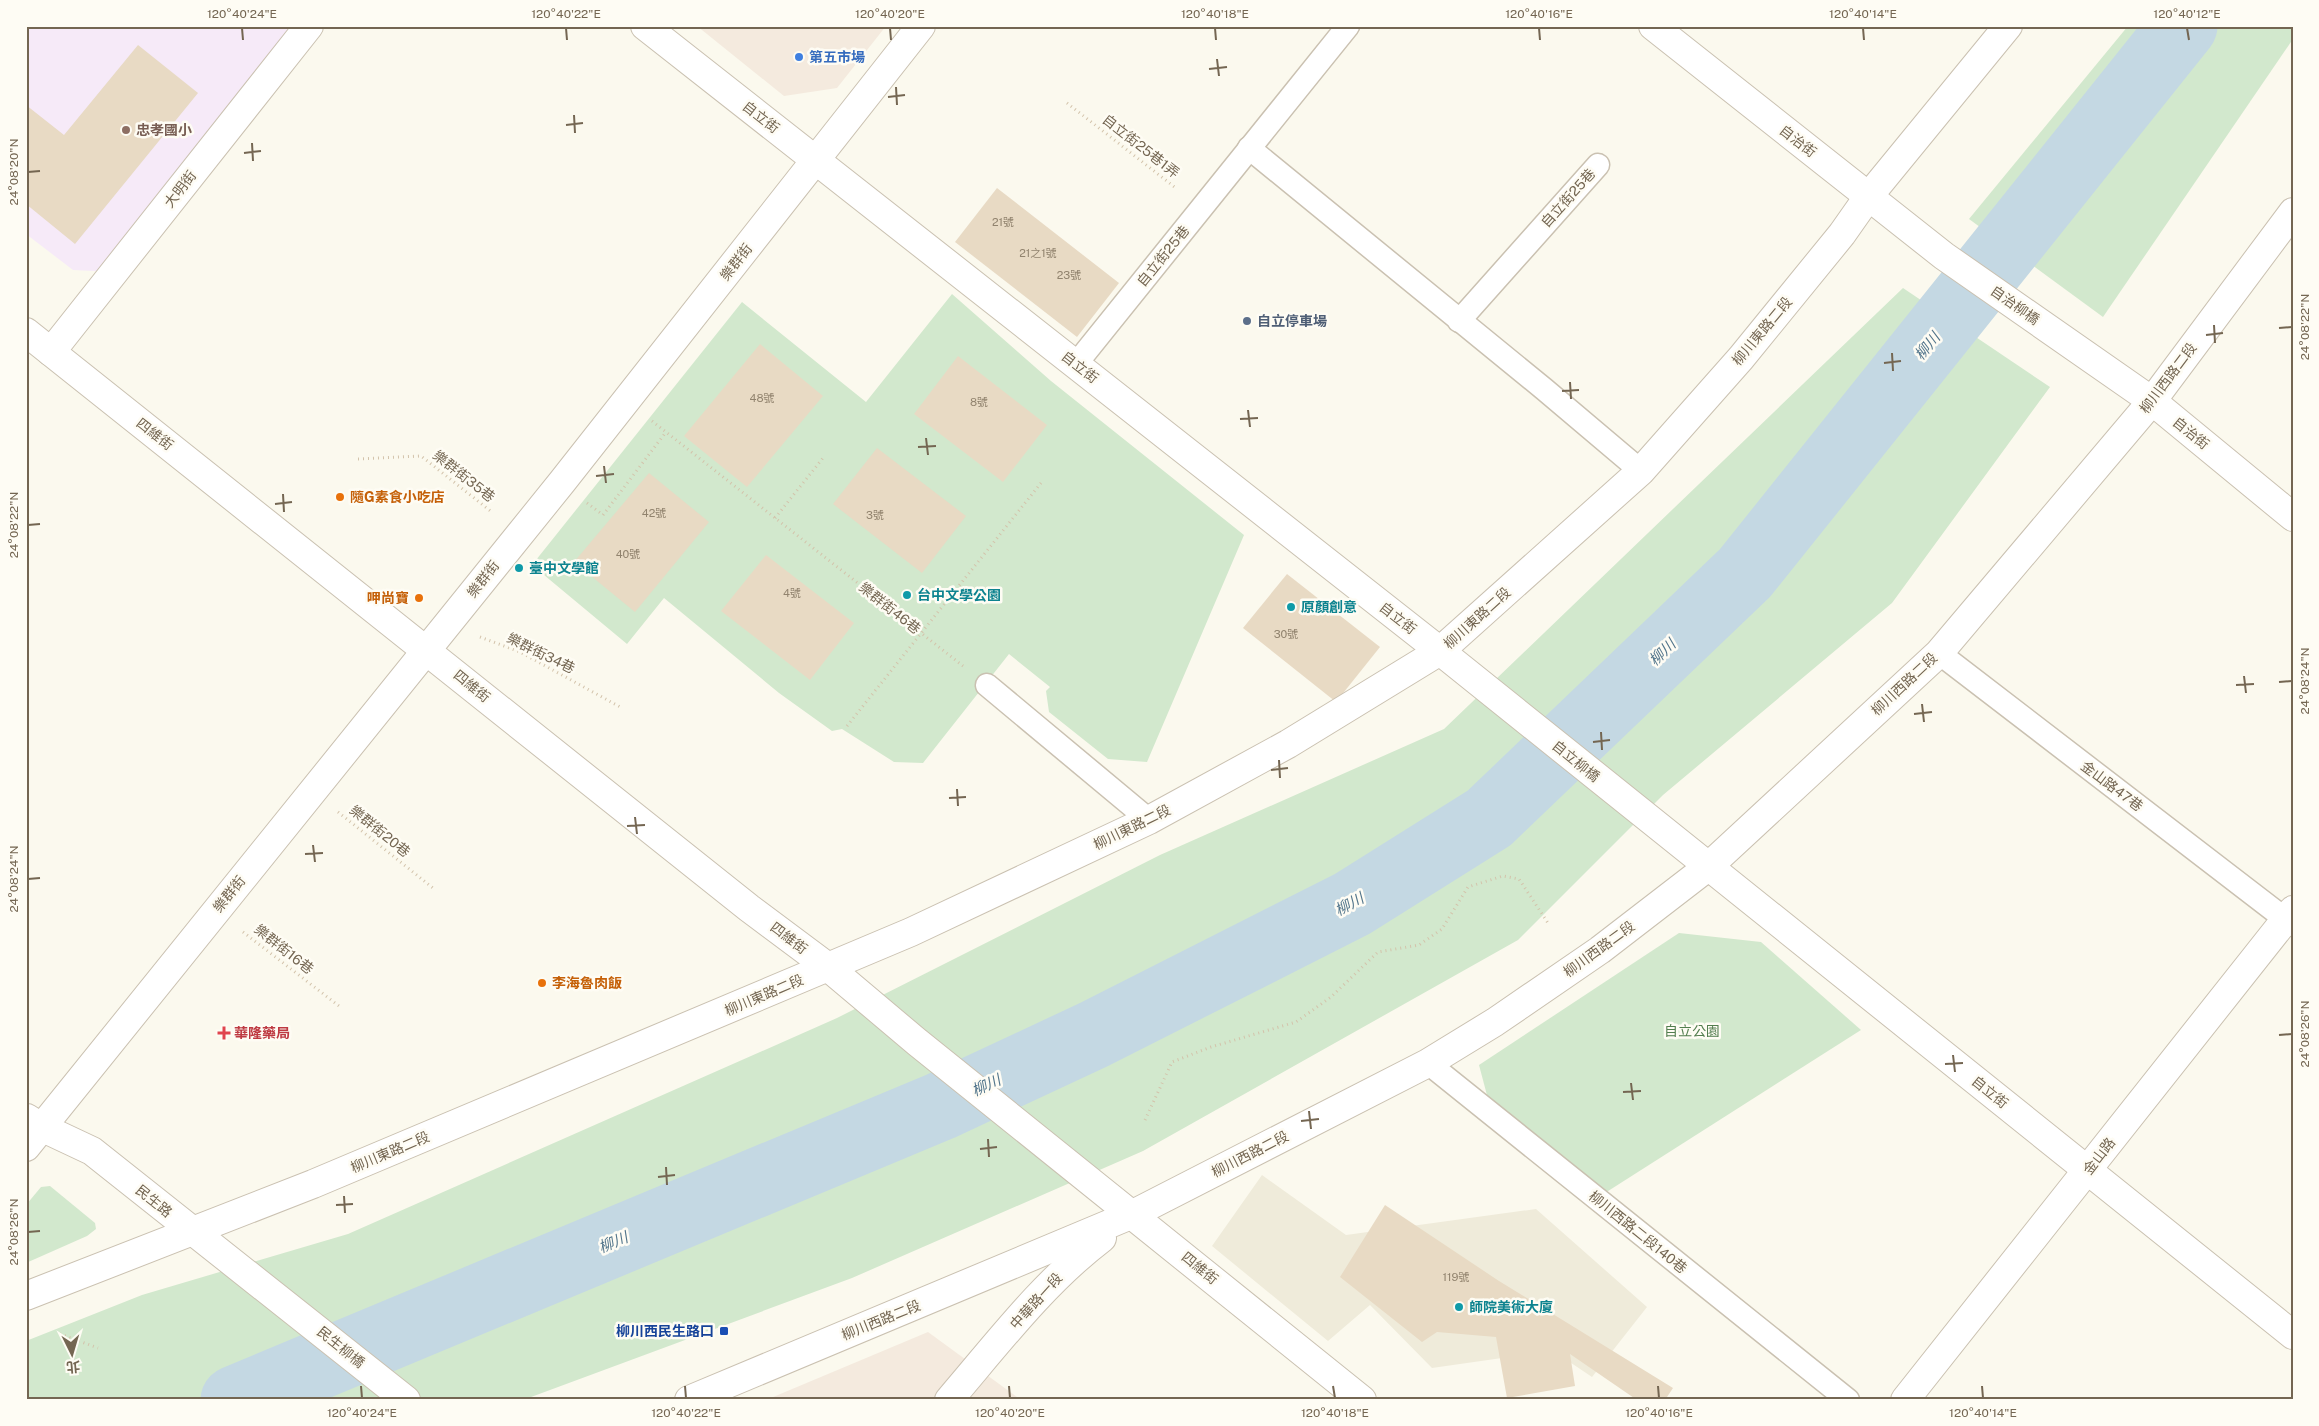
<svg xmlns="http://www.w3.org/2000/svg" width="2319" height="1426" viewBox="0 0 2319 1426" font-family="'Public Sans','Noto Sans TC',sans-serif">
  <style>
    .residential { fill: #efebda }
    .commercial { fill: #f4eade }
    .education { fill: #f6eaf8 }
    .green { fill: #d2e8cd }
    .lines { fill: none; stroke-linecap: round; stroke-linejoin: round }
    .river { stroke: #c4d8e3; stroke-width: 69 }
    .building { fill: #e8dac4 }
    .service-casing { stroke: #cac1b1; stroke-width: 25 }
    .minor-casing { stroke: #cac1b1; stroke-width: 30 }
    .path { stroke: #d3c3ab; stroke-width: 3; stroke-dasharray: 1 4; stroke-linecap: butt }
    .service { stroke: #fff; stroke-width: 22 }
    .minor { stroke: #fff; stroke-width: 28 }
    .ticks { fill: none; stroke: #746652; stroke-width: 2 }
    .shop-dot { fill: #3f7fe0; stroke: #fefcf4; stroke-width: 2 }
    .education-dot { fill: #8d6e63; stroke: #fefcf4; stroke-width: 2 }
    .service-dot { fill: #5c6f8a; stroke: #fefcf4; stroke-width: 2 }
    .food-dot { fill: #e8710a; stroke: #fefcf4; stroke-width: 2 }
    .culture-dot { fill: #0f9aa8; stroke: #fefcf4; stroke-width: 2 }
    .health-dot { fill: #e0444e; stroke: #fefcf4; stroke-width: 2 }
    .transit-dot { fill: #1a4fb4; stroke: #fefcf4; stroke-width: 2 }
    .labels { text-anchor: middle; dominant-baseline: central; stroke-width: 5; stroke-linejoin: round; paint-order: stroke }
    .number-label { font-size: 11px; fill: #91836e }
    .shop-label { font-size: 14px; font-weight: bold; fill: #366cbe; stroke: #fefcf4; text-anchor: start }
    .street-label { font-size: 14px; fill: #746652; stroke: #fefcf4 }
    .education-label { font-size: 14px; font-weight: bold; fill: #785e54; stroke: #fefcf4; text-anchor: start }
    .service-label { font-size: 14px; font-weight: bold; fill: #4e5e75; stroke: #fefcf4; text-anchor: start }
    .food-label { font-size: 14px; font-weight: bold; fill: #c56008; stroke: #fefcf4; text-anchor: start }
    .culture-label { font-size: 14px; font-weight: bold; fill: #0d838f; stroke: #fefcf4; text-anchor: start }
    .park-label { font-size: 14px; fill: #537e4f; stroke: #fefcf4 }
    .health-label { font-size: 14px; font-weight: bold; fill: #be3a42; stroke: #fefcf4; text-anchor: start }
    .transit-label { font-size: 14px; font-weight: bold; fill: #164399; stroke: #fefcf4; text-anchor: end }
    .water-label { font-size: 15px; font-style: italic; fill: #52758b; stroke: #fefcf4 }
    .neatline { fill: none; stroke: #746652; stroke-width: 2 }
    .ticks-label { font-size: 12px; text-anchor: middle; fill: #746652 }
  </style>
  <rect width="100%" height="100%" fill="#fbf9ee"/>
  <polygon class="residential" points="1262,1175 1346,1235 1536,1209 1647,1307 1592,1377 1503,1317 1502,1358 1432,1368 1370,1305 1328,1341 1212,1246"/>
  <g class="commercial">
    <polygon points="697,26 886,26 837,88 784,96"/>
    <polygon points="928,1332 1021,1400 766,1400"/>
  </g>
  <polygon class="education" points="26,26 308,26 114,272 73,270 26,234"/>
  <g class="green">
    <polygon points="2128,26 2293,26 2293,39 2103,317 1969,219"/>
    <polygon points="1903,288 2050,387 1892,603 1663,795 1518,940 1143,1151 852,1278 523,1400 26,1400 26,1341 142,1295 348,1234 837,1018 1160,855 1444,729"/>
    <polygon points="952,294 1051,381 1244,535 1147,762 1108,759 1049,712 1046,691 1050,687 1009,654 923,763 894,762 842,729 832,731 779,693 664,598 627,644 532,565 742,302 866,402"/>
    <polygon points="1679,933 1761,942 1861,1030 1605,1193 1488,1099 1479,1065"/>
    <polygon points="50,1186 95,1223 96,1229 87,1236 26,1263 26,1205 41,1187"/>
  </g>
  <g class="lines">
    <polyline class="river" points="235,1400 941,1106 1093,1035 1352,904 1489,818 1745,573 2183,26"/>
  </g>
  <g class="building">
    <polygon points="138,45 198,93 75,244 26,204 26,105 64,135"/>
    <polygon points="997,188 1119,283 1077,337 955,242"/>
    <polygon points="760,344 823,396 747,487 684,436"/>
    <polygon points="958,356 1047,425 1003,482 914,414"/>
    <polygon points="877,448 966,516 922,573 833,504"/>
    <polygon points="649,473 709,522 635,612 574,562"/>
    <polygon points="766,555 854,623 810,680 721,611"/>
    <polygon points="1287,574 1380,647 1336,702 1243,628"/>
    <polygon points="1385,1205 1499,1281 1673,1388 1665,1400 1637,1400 1570,1354 1575,1386 1507,1398 1496,1337 1437,1332 1422,1342 1340,1277"/>
  </g>
  <g class="lines">
    <g class="service-casing">
      <g id="service">
        <polyline points="1249,148 1544,389 1641,471"/>
        <polyline points="1459,321 1598,165"/>
        <polyline points="1076,364 1348,26"/>
        <polyline points="1939,653 2293,925"/>
        <polyline points="987,685 1149,820"/>
        <polyline points="1428,1063 1848,1400"/>
      </g>
    </g>
    <g class="minor-casing">
      <g id="minor">
        <polyline points="645,26 1440,651 2293,1335"/>
        <polyline points="1653,26 1944,256 2152,401 2293,517"/>
        <polyline points="26,332 749,908 828,967 917,1042 1362,1400"/>
        <polyline points="51,352 309,26"/>
        <polyline points="27,1118 41,1127 92,1151 406,1400"/>
        <polyline points="26,1147 562,482 921,26"/>
        <polyline points="26,1296 313,1184 911,932 1149,820 1288,744 1440,651 1641,471 1741,358 1842,234 1868,197 2008,26"/>
        <polyline points="689,1400 1133,1214 1428,1063 1495,1022 1600,950 1709,866 1939,653 2152,401 2293,212"/>
        <path d="M 949,1400 C 997,1344 1043,1283 1102,1238"/>
        <polyline points="1905,1400 2293,910"/>
      </g>
    </g>
    <g class="path">
      <polyline points="1067,103 1177,189"/>
      <polyline points="652,421 963,666"/>
      <polyline points="358,459 421,456 493,513"/>
      <polyline points="587,503 603,515 666,432"/>
      <polyline points="775,518 823,458"/>
      <polyline points="480,637 520,652 622,708"/>
      <polyline points="847,726 1041,483"/>
      <polyline points="338,812 433,888"/>
      <polyline points="243,932 339,1006"/>
      <polyline points="1145,1120 1172,1062 1211,1047 1296,1022 1331,997 1378,952 1419,945 1442,929 1468,887 1503,876 1519,879 1548,923"/>
      <polyline points="60,1334 98,1348"/>
    </g>
    <use href="#service" class="service"/>
    <use href="#minor" class="minor"/>
  </g>
  <path class="ticks" d="M 242,28 L 243,40M 566,28 L 567,40M 890,28 L 891,40M 1215,28 L 1216,40M 1539,28 L 1540,40M 1863,28 L 1864,40M 2187,28 L 2189,40M 1217,59 L 1219,76M 1209,69 L 1227,67M 896,87 L 897,105M 888,97 L 905,95M 574,115 L 575,133M 566,125 L 583,123M 252,143 L 253,161M 244,153 L 261,151M 28,172 L 40,171M 2214,325 L 2215,343M 2279,328 L 2292,327M 2206,335 L 2223,333M 1892,353 L 1893,371M 1884,363 L 1901,361M 1570,382 L 1571,399M 1562,391 L 1579,390M 1248,410 L 1250,427M 1240,419 L 1258,418M 926,438 L 928,455M 918,447 L 936,446M 604,466 L 606,483M 596,476 L 614,474M 283,494 L 284,512M 275,504 L 292,502M 28,525 L 40,524M 2244,676 L 2246,693M 2279,682 L 2292,681M 2236,685 L 2254,684M 1922,704 L 1924,722M 1914,714 L 1932,712M 1601,732 L 1602,750M 1593,742 L 1610,740M 1279,760 L 1280,778M 1271,770 L 1288,768M 957,789 L 958,806M 949,798 L 966,797M 635,817 L 637,834M 627,826 L 645,825M 313,845 L 315,862M 305,854 L 323,853M 28,879 L 40,878M 2279,1035 L 2292,1034M 1953,1055 L 1955,1072M 1945,1064 L 1963,1063M 1631,1083 L 1633,1100M 1623,1092 L 1641,1091M 1309,1111 L 1311,1129M 1301,1121 L 1319,1119M 988,1139 L 989,1157M 980,1149 L 997,1147M 666,1167 L 667,1185M 658,1177 L 675,1175M 344,1196 L 345,1213M 336,1205 L 353,1204M 28,1232 L 40,1231M 361,1386 L 362,1398M 685,1386 L 686,1398M 1009,1386 L 1010,1398M 1333,1386 L 1335,1398M 1658,1386 L 1659,1398M 1982,1386 L 1983,1398"/>
  <circle class="shop-dot" cx="799" cy="57" r="5"/>
  <circle class="education-dot" cx="126" cy="130" r="5"/>
  <circle class="service-dot" cx="1247" cy="321" r="5"/>
  <g class="food-dot">
    <circle cx="340" cy="497" r="5"/>
    <circle cx="419" cy="598" r="5"/>
    <circle cx="542" cy="983" r="5"/>
  </g>
  <g class="culture-dot">
    <circle cx="519" cy="568" r="5"/>
    <circle cx="907" cy="595" r="5"/>
    <circle cx="1291" cy="607" r="5"/>
    <circle cx="1459" cy="1307" r="5"/>
  </g>
  <path class="health-dot" d="M221.5 1025.5h5v5h5v5h-5v5h-5v-5h-5v-5h5z"/>
  <rect class="transit-dot" x="719" y="1326" width="10" height="10" rx="2.5"/>
  <g class="labels">
    <g class="number-label">
      <text x="1003" y="222">21號</text>
      <text x="1038" y="253">21之1號</text>
      <text x="1069" y="275">23號</text>
      <text x="762" y="398">48號</text>
      <text x="979" y="402">8號</text>
      <text x="654" y="513">42號</text>
      <text x="875" y="515">3號</text>
      <text x="628" y="554">40號</text>
      <text x="792" y="593">4號</text>
      <text x="1286" y="634">30號</text>
      <text x="1456" y="1277">119號</text>
    </g>
    <g class="shop-label">
      <text x="809" y="57">第五市場</text>
    </g>
    <g class="street-label">
      <text transform="translate(761 117) rotate(38)">自立街</text>
      <text transform="translate(1798 141) rotate(38)">自治街</text>
      <text transform="translate(1141 146) rotate(38)">自立街25巷1弄</text>
      <text transform="translate(180 189) rotate(-52)">大明街</text>
      <text transform="translate(1568 198) rotate(-48)">自立街25巷</text>
      <text transform="translate(1163 256) rotate(-51)">自立街25巷</text>
      <text transform="translate(736 262) rotate(-52)">樂群街</text>
      <text transform="translate(2015 305) rotate(35)">自治柳橋</text>
      <text transform="translate(1762 331) rotate(-50)">柳川東路二段</text>
      <text transform="translate(1080 367) rotate(38)">自立街</text>
      <text transform="translate(2168 378) rotate(-53)">柳川西路二段</text>
      <text transform="translate(2191 433) rotate(39)">自治街</text>
      <text transform="translate(155 434) rotate(38)">四維街</text>
      <text transform="translate(464 476) rotate(38)">樂群街35巷</text>
      <text transform="translate(483 579) rotate(-52)">樂群街</text>
      <text transform="translate(890 608) rotate(38)">樂群街46巷</text>
      <text transform="translate(1398 618) rotate(38)">自立街</text>
      <text transform="translate(1477 618) rotate(-42)">柳川東路二段</text>
      <text transform="translate(541 653) rotate(26)">樂群街34巷</text>
      <text transform="translate(1904 684) rotate(-43)">柳川西路二段</text>
      <text transform="translate(472 686) rotate(39)">四維街</text>
      <text transform="translate(1576 761) rotate(39)">自立柳橋</text>
      <text transform="translate(2112 786) rotate(37)">金山路47巷</text>
      <text transform="translate(1132 827) rotate(-26)">柳川東路二段</text>
      <text transform="translate(380 831) rotate(39)">樂群街20巷</text>
      <text transform="translate(229 894) rotate(-51)">樂群街</text>
      <text transform="translate(789 938) rotate(37)">四維街</text>
      <text transform="translate(284 949) rotate(38)">樂群街16巷</text>
      <text transform="translate(1599 949) rotate(-36)">柳川西路二段</text>
      <text transform="translate(764 995) rotate(-23)">柳川東路二段</text>
      <text transform="translate(1990 1092) rotate(39)">自立街</text>
      <text transform="translate(390 1152) rotate(-23)">柳川東路二段</text>
      <text transform="translate(1250 1154) rotate(-27)">柳川西路二段</text>
      <text transform="translate(2099 1156) rotate(-52)">金山路</text>
      <text transform="translate(154 1201) rotate(39)">民生路</text>
      <text transform="translate(1638 1232) rotate(39)">柳川西路二段140巷</text>
      <text transform="translate(1200 1268) rotate(39)">四維街</text>
      <text transform="translate(1036 1301) rotate(-48)">中華路一段</text>
      <text transform="translate(881 1320) rotate(-22)">柳川西路二段</text>
      <text transform="translate(341 1347) rotate(39)">民生柳橋</text>
    </g>
    <g class="education-label">
      <text x="136" y="130">忠孝國小</text>
    </g>
    <g class="service-label">
      <text x="1257" y="321">自立停車場</text>
    </g>
    <g class="food-label">
      <text x="350" y="497">隨G素食小吃店</text>
      <text x="409" y="598" text-anchor="end">呷尚寶</text>
      <text x="552" y="983">李海魯肉飯</text>
    </g>
    <g class="culture-label">
      <text x="529" y="568">臺中文學館</text>
      <text x="917" y="595">台中文學公園</text>
      <text x="1301" y="607">原顏創意</text>
      <text x="1469" y="1307">師院美術大廈</text>
    </g>
    <g class="park-label">
      <text x="1692" y="1031">自立公園</text>
    </g>
    <g class="health-label">
      <text x="234" y="1033">華隆藥局</text>
    </g>
    <g class="transit-label">
      <text x="714" y="1331">柳川西民生路口</text>
    </g>
    <g class="water-label">
      <text transform="translate(1927 346) rotate(-51)">柳川</text>
      <text transform="translate(1662 652) rotate(-44)">柳川</text>
      <text transform="translate(1349 904) rotate(-29)">柳川</text>
      <text transform="translate(986 1085) rotate(-25)">柳川</text>
      <text transform="translate(613 1242) rotate(-23)">柳川</text>
    </g>
  </g>
  <rect width="2319" height="1426" fill="none" stroke="#fefcf4" stroke-width="55"/>
  <g transform="translate(72 1354) rotate(175)" stroke="#fefcf4" stroke-width="4" paint-order="stroke">
  <path d="M0-4L9 19L0 12L-9 19Z" fill="#746652"/>
  <text y="-8" font-size="14" font-weight="bold" text-anchor="middle" fill="#746652">北</text>
  </g>
  <rect x="28" y="28" width="2264" height="1370" class="neatline"/>
  <g class="ticks-label">
    <text x="242" y="18">120°40'24"E</text>
    <text x="566" y="18">120°40'22"E</text>
    <text x="890" y="18">120°40'20"E</text>
    <text x="1215" y="18">120°40'18"E</text>
    <text x="1539" y="18">120°40'16"E</text>
    <text x="1863" y="18">120°40'14"E</text>
    <text x="2187" y="18">120°40'12"E</text>
    <text transform="translate(14 172) rotate(-90)" y="4">24°08'20"N</text>
    <text transform="translate(2305 327) rotate(-90)" y="4">24°08'22"N</text>
    <text transform="translate(14 525) rotate(-90)" y="4">24°08'22"N</text>
    <text transform="translate(2305 681) rotate(-90)" y="4">24°08'24"N</text>
    <text transform="translate(14 879) rotate(-90)" y="4">24°08'24"N</text>
    <text transform="translate(2305 1034) rotate(-90)" y="4">24°08'26"N</text>
    <text transform="translate(14 1232) rotate(-90)" y="4">24°08'26"N</text>
    <text x="362" y="1417">120°40'24"E</text>
    <text x="686" y="1417">120°40'22"E</text>
    <text x="1010" y="1417">120°40'20"E</text>
    <text x="1335" y="1417">120°40'18"E</text>
    <text x="1659" y="1417">120°40'16"E</text>
    <text x="1983" y="1417">120°40'14"E</text>
  </g>
</svg>
